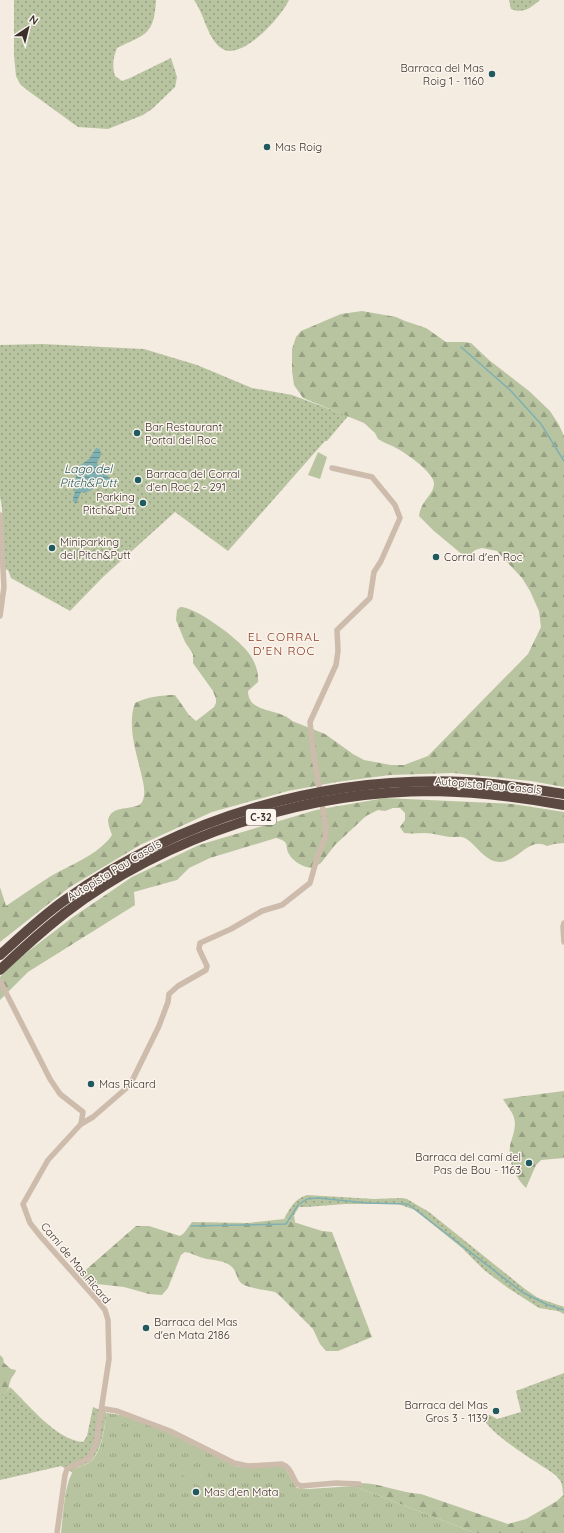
<svg xmlns="http://www.w3.org/2000/svg" width="564" height="1533" viewBox="0 0 564 1533" font-family="Quicksand,sans-serif">
  <style>
    .grass { fill: url(#grass-dots) }
    .forest { fill: url(#forest-firs) }
    .park { fill: url(#park-tufts) }
    .pitch { fill: #b8c4a0 }
    .water { fill: url(#water-rules) }
    .lines { fill: none; stroke-linecap: round; stroke-linejoin: round }
    .stream { stroke: #7fb0b2; stroke-width: 1.5 }
    .street { stroke: #cdbbac; stroke-width: 5.5 }
    .highway { stroke: #5c4a42; stroke-width: 10 }
    .poi-dot { fill: #1f5a5e; stroke: #fbf5ee; stroke-width: 1.5 }
    .labels { text-anchor: middle; dominant-baseline: central; stroke-width: 3; stroke-linejoin: round; paint-order: stroke }
    .shield { fill: #fbf5ee; stroke: #756b66; stroke-width: 1 }
    .shield-label { font-size: 10px; font-weight: bold; fill: #3b302b }
    .poi-label { font-size: 11px; fill: #3b302b; stroke: #fbf5ee; text-anchor: start }
    .street-label { font-size: 11px; fill: #3b302b; stroke: #fbf5ee }
    .water-label { font-size: 12px; font-style: italic; fill: #1f5a5e; stroke: #fbf5ee }
    .neighbourhood-label { font-size: 12px; letter-spacing: 1px; fill: #8c3b22; stroke: #fbf5ee }
  </style>
  <defs>
    <pattern id="grass-dots" width="8" height="8" patternUnits="userSpaceOnUse"><rect width="8" height="8" fill="#b8c4a0"/><path d="M2 2h.1M6 6h.1" fill="none" stroke="#97a083" stroke-width="1.8" stroke-linecap="round"/></pattern>
    <pattern id="forest-firs" width="22" height="20" patternUnits="userSpaceOnUse"><rect width="22" height="20" fill="#b8c4a0"/><path d="M5 1l3.5 6h-7zM16 11l3.5 6h-7z" fill="#97a083"/></pattern>
    <pattern id="park-tufts" width="24" height="20" patternUnits="userSpaceOnUse"><rect width="24" height="20" fill="#b8c4a0"/><path d="M3 7l-1-3M5 7V3M7 7l1-3M15 17l-1-3M17 17v-4M19 17l1-3" fill="none" stroke="#97a083"/></pattern>
    <pattern id="water-rules" width="6" height="5" patternUnits="userSpaceOnUse"><rect width="6" height="5" fill="#7fb0b2"/><path d="M0 2.5h6" fill="none" stroke="#699091"/></pattern>
  </defs>
  <rect width="100%" height="100%" fill="#f4ebe1"/>
  <g class="grass">
    <path d="M 14,0 L 156,0 C 154,35 146,34 117,48 C 113,58 112,66 115,76 L 122,81 L 130,78 L 171,58 L 177,77 L 175,87 L 152,109 L 143,115 L 108,129 L 78,127 L 27,90 L 20,84 L 16,76 L 14,55 Z"/>
    <path d="M 194,0 L 289,0 C 282,16 241,63 221,48 C 206,36 205,15 194,0 Z"/>
    <path d="M 509,0 L 540,0 C 530,8 524,14 511,9 Z"/>
    <polygon points="42,344 144,349 197,365 252,388 292,395 348,416 327,441 325,441 317,450 228,551 175,512 103,577 70,611 11,578 8,570 2,569 2,508 0,496 0,345"/>
    <path d="M 307,1195 L 374,1199 L 402,1198 L 407,1199 L 429,1212 L 525,1289 L 538,1298 L 564,1307 L 564,1314 L 558,1311 L 539,1308 L 508,1288 L 484,1270 L 462,1248 L 415,1210 L 398,1204 L 345,1204 L 306,1207 L 299,1207 L 294,1215 L 295,1222 L 284,1219 C 290,1208 294,1199 307,1195 Z"/>
    <path d="M 564,1373 L 564,1494 L 563,1494 C 563,1490 562,1485 561,1482 C 557,1474 546,1469 539,1464 C 522,1453 494,1435 483,1419 L 485,1415 L 490,1415 L 497,1419 L 521,1412 L 516,1391 Z"/>
    <path d="M 10,1387 C 29,1405 56,1440 83,1442 L 87,1436 L 93,1407 L 107,1413 C 104,1428 102,1450 91,1461 C 84,1467 78,1464 73,1473 L 61,1466 L 0,1480 L 0,1395 L 7,1391 Z"/>
  </g>
  <g class="forest">
    <path d="M 362,311 L 396,317 L 405,321 L 426,328 L 446,342 L 463,342 L 471,343 L 489,360 L 529,391 L 550,411 L 559,425 L 564,436 L 564,787 L 531,781 L 453,773 L 390,775 L 337,782 L 288,791 L 212,812 L 140,845 L 70,887 L 0,942 L 0,887 L 6,906 C 20,897 33,887 48,878 C 67,866 99,855 112,835 C 110,830 108,824 108,820 C 112,802 139,813 143,800 C 146,792 143,781 141,773 C 136,751 127,725 135,703 C 147,697 162,695 175,695 L 189,715 L 196,721 L 214,707 L 216,703 L 216,699 L 213,691 L 193,663 L 193,654 L 185,642 L 176,620 L 177,610 L 180,607 C 196,607 237,638 247,651 C 254,659 259,671 258,682 L 248,691 C 248,714 280,708 292,721 L 325,734 L 353,754 L 364,760 L 391,765 L 404,765 L 428,756 L 528,654 L 541,627 L 539,611 L 530,591 L 522,578 L 497,551 L 482,548 L 475,550 L 471,556 L 464,556 L 434,531 L 419,516 C 421,500 432,497 434,485 C 436,474 407,454 398,449 C 391,445 384,443 378,439 L 375,433 L 364,423 L 303,398 L 294,385 L 292,371 L 292,349 L 296,337 L 301,331 L 341,314 Z"/>
    <path d="M 385,798 L 513,804 L 564,812 L 564,843 L 554,844 L 547,846 C 529,836 519,861 500,862 C 485,862 477,845 465,838 C 461,836 455,837 450,837 C 442,836 433,833 425,833 C 418,833 411,834 404,833 L 400,827 L 405,820 L 405,813 L 400,808 L 393,808 L 385,811 L 378,810 L 366,816 L 335,845 L 321,863 L 313,868 C 305,868 293,862 289,854 C 284,845 291,842 276,838 L 210,858 L 189,868 L 177,880 L 134,892 L 135,905 L 28,972 L 0,1000 L 0,977 L 17,960 L 73,917 L 132,877 L 199,845 L 316,810 Z"/>
    <path d="M 564,1091 L 564,1158 L 541,1160 L 536,1165 L 526,1188 C 515,1177 508,1162 510,1146 C 512,1137 517,1127 514,1118 C 513,1112 506,1105 503,1099 Z"/>
    <path d="M 284,1219 L 322,1231 L 332,1232 L 372,1337 L 338,1351 L 326,1351 L 320,1344 L 313,1329 L 279,1295 L 275,1292 C 265,1290 254,1289 244,1285 C 236,1281 238,1273 232,1267 C 224,1259 212,1261 203,1258 C 196,1256 192,1253 185,1252 L 181,1255 L 168,1288 L 162,1295 L 149,1294 L 124,1287 L 88,1283 L 80,1275 L 136,1226 L 149,1226 L 180,1236 L 184,1233 L 192,1222 L 248,1223 Z"/>
    <path d="M 0,1355 L 3,1358 L 4,1363 L 11,1369 L 16,1370 C 15,1374 12,1376 11,1379 C 7,1388 12,1390 0,1395 Z"/>
    <path d="M 360,1483 C 381,1483 399,1493 421,1494 L 508,1524 L 526,1519 L 557,1501 L 564,1494 L 564,1533 L 475,1533 L 354,1486 Z"/>
  </g>
  <path class="park" d="M 107,1413 L 121,1415 L 171,1433 L 238,1467 L 284,1467 C 290,1474 292,1482 297,1488 L 308,1489 L 354,1486 L 475,1533 L 61,1533 C 63,1517 64,1490 71,1475 C 75,1466 83,1467 90,1462 C 103,1452 104,1427 107,1413 Z"/>
  <g class="pitch">
    <polygon points="318,452 327,457 320,479 308,475"/>
    <polygon points="182,1460 208,1475 201,1487 176,1471"/>
  </g>
  <path class="water" d="M 96,448 L 100,449 L 101,455 L 97,463 L 103,473 L 108,476 L 110,480 C 106,483 102,482 98,485 C 92,488 89,494 81,492 L 76,504 L 73,501 C 73,495 76,491 76,485 C 77,480 75,474 75,469 L 89,459 Z"/>
  <g class="lines">
    <g class="stream">
      <polyline points="461,347 511,391 541,424 564,461"/>
      <polyline points="191,1226 286,1224 298,1205 307,1199 318,1198 367,1203 408,1204 522,1292 548,1305 564,1310"/>
    </g>
    <g class="street">
      <polyline points="0,515 4,587 0,616"/>
      <polyline points="564,923 563,927 564,942"/>
      <polyline points="0,981 50,1079 60,1094 83,1112 81,1124 48,1160 23,1204 30,1223 41,1237 97,1300 105,1310 108,1320 109,1359 96,1444 89,1458 67,1469 65,1475 57,1533"/>
      <polyline points="81,1124 93,1117 130,1085 159,1026 168,1002 169,994 178,986 206,970 207,966 199,949 200,943 231,929 262,911 282,905 310,883 317,858 325,838 326,828 313,751 310,722 336,665 338,651 337,630 370,598 374,572 381,561 400,518 395,505 372,477 332,468"/>
      <path d="M 102,1410 L 105,1409 L 117,1411 L 170,1431 L 234,1463 L 248,1466 L 282,1464 C 291,1467 292,1477 297,1484 L 301,1486 L 336,1483 L 359,1484"/>
    </g>
    <g class="highway">
      <path d="M 0,955 C 21,936 42,916 65,900 C 181,817 325,775 467,782 C 499,783 532,789 564,794"/>
      <path d="M 0,970 C 21,950 42,931 65,913 C 166,836 305,791 433,791 C 477,792 521,797 564,805"/>
    </g>
  </g>
  <g class="poi-dot">
    <circle cx="492" cy="74" r="4"/>
    <circle cx="267" cy="147" r="4"/>
    <circle cx="137" cy="433" r="4"/>
    <circle cx="138" cy="480" r="4"/>
    <circle cx="143" cy="503" r="4"/>
    <circle cx="52" cy="548" r="4"/>
    <circle cx="436" cy="557" r="4"/>
    <circle cx="91" cy="1084" r="4"/>
    <circle cx="529" cy="1163" r="4"/>
    <circle cx="146" cy="1328" r="4"/>
    <circle cx="496" cy="1411" r="4"/>
    <circle cx="196" cy="1492" r="4"/>
  </g>
  <g class="labels">
    <rect class="shield" x="246" y="809" width="30" height="16" rx="3"/>
    <g class="shield-label">
      <text x="261" y="817">C-32</text>
    </g>
    <g class="poi-label">
      <text x="484" y="68" text-anchor="end">Barraca del Mas<tspan x="484" dy="13">Roig 1 - 1160</tspan></text>
      <text x="275" y="147">Mas Roig</text>
      <text x="145" y="427">Bar Restaurant<tspan x="145" dy="13">Portal del Roc</tspan></text>
      <text x="146" y="474">Barraca del Corral<tspan x="146" dy="13">d’en Roc 2 - 291</tspan></text>
      <text x="135" y="497" text-anchor="end">Parking<tspan x="135" dy="13">Pitch&amp;Putt</tspan></text>
      <text x="60" y="542">Miniparking<tspan x="60" dy="13">del Pitch&amp;Putt</tspan></text>
      <text x="444" y="557">Corral d'en Roc</text>
      <text x="99" y="1084">Mas Ricard</text>
      <text x="521" y="1157" text-anchor="end">Barraca del camí del<tspan x="521" dy="13">Pas de Bou - 1163</tspan></text>
      <text x="154" y="1322">Barraca del Mas<tspan x="154" dy="13">d'en Mata 2186</tspan></text>
      <text x="488" y="1405" text-anchor="end">Barraca del Mas<tspan x="488" dy="13">Gros 3 - 1139</tspan></text>
      <text x="204" y="1492">Mas d'en Mata</text>
    </g>
    <g class="street-label">
      <text transform="translate(488 785) rotate(5)">Autopista Pau Casals</text>
      <text transform="translate(114 870) rotate(-31)">Autopista Pau Casals</text>
      <text transform="translate(76 1263) rotate(50)">Camí de Mas Ricard</text>
    </g>
    <g class="water-label">
      <text x="88" y="468">Lago del<tspan x="88" dy="14">Pitch&amp;Putt</tspan></text>
    </g>
    <g class="neighbourhood-label">
      <text x="284" y="636">EL CORRAL<tspan x="284" dy="14">D'EN ROC</tspan></text>
    </g>
  </g>
  <g transform="translate(28 28) rotate(35)" stroke="#fbf5ee" stroke-width="3" paint-order="stroke">
  <path d="M0-3L7 15L0 10L-7 15Z" fill="#3b302b"/>
  <text y="-6" font-size="11" font-weight="bold" text-anchor="middle" fill="#3b302b">N</text>
  </g>
</svg>
